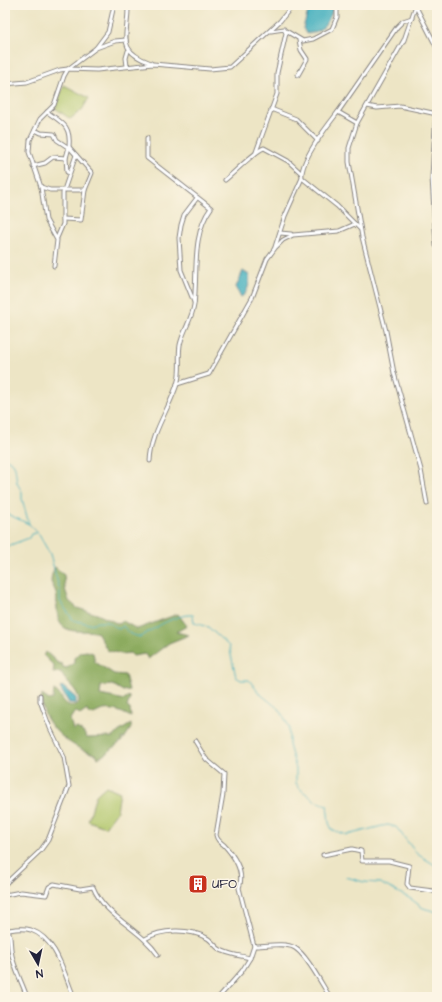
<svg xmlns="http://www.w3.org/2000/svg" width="442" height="1002" viewBox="0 0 442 1002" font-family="'Architects Daughter',sans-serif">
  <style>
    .green { fill: #b0c66b; stroke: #697453 }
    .forest { fill: #8cab5f; stroke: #57664d }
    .water { fill: #40aebe; stroke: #31687c }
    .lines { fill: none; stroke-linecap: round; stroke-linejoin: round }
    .stream { stroke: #40aebe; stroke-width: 1 }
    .minor-casing { stroke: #888480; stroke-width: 5 }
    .primary-casing { stroke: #888480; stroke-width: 7 }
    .minor { stroke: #fff; stroke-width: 3 }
    .primary { stroke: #fff; stroke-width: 5 }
    .labels { text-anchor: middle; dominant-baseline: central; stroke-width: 3; stroke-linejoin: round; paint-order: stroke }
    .poi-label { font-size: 13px; fill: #22223b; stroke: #fcf5e5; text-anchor: start }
  </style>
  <rect width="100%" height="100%" fill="#fcf5e5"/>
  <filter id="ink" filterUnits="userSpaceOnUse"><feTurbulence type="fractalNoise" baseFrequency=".025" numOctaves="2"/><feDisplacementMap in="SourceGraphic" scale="8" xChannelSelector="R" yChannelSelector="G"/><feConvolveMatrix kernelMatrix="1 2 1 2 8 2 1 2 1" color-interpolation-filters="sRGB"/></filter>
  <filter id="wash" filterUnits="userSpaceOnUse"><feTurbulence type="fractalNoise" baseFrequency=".012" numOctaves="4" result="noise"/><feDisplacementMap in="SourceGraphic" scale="16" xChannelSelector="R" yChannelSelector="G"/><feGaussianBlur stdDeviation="0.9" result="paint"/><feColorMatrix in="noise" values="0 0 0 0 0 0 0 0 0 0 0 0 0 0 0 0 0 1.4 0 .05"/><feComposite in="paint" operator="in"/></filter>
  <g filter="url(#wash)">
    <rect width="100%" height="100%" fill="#ede5c5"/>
    <g class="green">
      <polygon points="64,85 89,98 82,110 70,119 55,108"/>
      <polygon points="106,786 120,792 117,811 105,827 88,821 96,795"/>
    </g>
    <g class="forest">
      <path d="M 55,567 L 64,575 L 65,589 L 69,601 L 77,608 L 97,614 L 119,624 L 123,621 L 137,629 L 178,614 L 187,626 L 176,632 L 189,635 L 169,643 L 148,659 L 145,654 L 133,656 L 130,653 L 121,654 L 107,650 L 98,633 C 88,629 75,634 65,628 C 54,621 58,604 56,593 C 55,589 52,585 51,582 C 51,576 53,571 55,567 Z"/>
      <path d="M 87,651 L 93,653 L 95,662 L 114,674 L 125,675 L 129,690 L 123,691 L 113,685 L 101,686 L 100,695 L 125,700 L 128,696 L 130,698 L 127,707 L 130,709 L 131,717 C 121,712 112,707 100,711 C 96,713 93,715 88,714 L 87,710 L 80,715 L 77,712 L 74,713 L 70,719 L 73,730 L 77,728 L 83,732 L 87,738 L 114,737 L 118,732 L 131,724 L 131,728 L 124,739 L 122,738 L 122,741 C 114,747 107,754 98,758 L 95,754 C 72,749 38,723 42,695 L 49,700 L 53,699 L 54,690 C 63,695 62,706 74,706 L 79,702 C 79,688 65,684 61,672 L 53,673 L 54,666 L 43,655 L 46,652 L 58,663 L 62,664 L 63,667 L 67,668 L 74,663 L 74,658 L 80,652 Z"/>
    </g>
    <g class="water">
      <path d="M 310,5 L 334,5 C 331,18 322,35 306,33 L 303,28 Z"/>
      <path d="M 243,271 L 249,275 C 250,283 248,293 241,297 L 236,287 Z"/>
      <polygon points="62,686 76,698 76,703 69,703 60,688"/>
    </g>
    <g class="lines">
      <g class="stream">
        <polyline points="5,458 13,463 15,467 17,483 22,492 22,499 29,524"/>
        <path d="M 5,513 L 29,524 L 38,533 L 50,554 L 60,591 L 60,601 L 73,620 L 89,624 L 98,622 L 107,622 L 119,629 L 123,626 L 130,634 L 140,637 C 155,628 175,614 193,615 L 194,623 L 208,627 L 229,646 L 236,677 L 241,680 L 249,680 L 259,693 L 280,710 L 283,715 L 289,727 L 289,745 L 296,769 L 296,783 L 299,788 L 315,801 L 327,805 L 329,823 L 332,830 L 347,835 L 382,826 L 388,825 L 396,827 L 417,854 L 435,865 L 437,865"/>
        <polyline points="5,547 29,538 31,534 36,533"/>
        <polyline points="346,877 364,882 380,883 411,899 423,908 437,912"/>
      </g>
    </g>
  </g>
  <g filter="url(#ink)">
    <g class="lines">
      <g class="minor-casing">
        <g id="minor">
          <path d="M 128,5 C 129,35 114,50 151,63"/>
          <polyline points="415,5 437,48"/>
          <polyline points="416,5 404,40 357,123 349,148 349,162 362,237 386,331 394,373 421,470 427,504"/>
          <polyline points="286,31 303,41 313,39 332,29 337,17 337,5"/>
          <polyline points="96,48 108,32 114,5"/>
          <polyline points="127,66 126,58 128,51"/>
          <polyline points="298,75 307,59 301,50 299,40"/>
          <polyline points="5,84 27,82 60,70 68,69 97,70 153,64 210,69 230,67 280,21 293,5"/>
          <polyline points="367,106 377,108 400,106 437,114"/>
          <polyline points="271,109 296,119 318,141"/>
          <path d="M 47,112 C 63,123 71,126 69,147 L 92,173 L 85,190 L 81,220 L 63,219"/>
          <polyline points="338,112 397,27 403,21 412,18"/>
          <path d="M 357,123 L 338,112 C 328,125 299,161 302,178 L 337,206 L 360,229"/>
          <polyline points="35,130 41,133 54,134 57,140 69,148"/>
          <path d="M 147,138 L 147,158 L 211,208 C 191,235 198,273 194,305 C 192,319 183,331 180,345 C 178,357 181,369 178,381 C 170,409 151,431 150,461"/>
          <polyline points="256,152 277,94 277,73 286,33 284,29 271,31"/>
          <polyline points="33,166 45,163 53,157 66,158"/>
          <polyline points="69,173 67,172 66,158 69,147"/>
          <path d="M 225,180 C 234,173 256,150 264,148 L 288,161 L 301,173"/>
          <polyline points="41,187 50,190 85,190"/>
          <polyline points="280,233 291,234"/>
          <polyline points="57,238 63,224 63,193 76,155"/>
          <polyline points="275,247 285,216 302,178"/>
          <polyline points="54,266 57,240 46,220 41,187 29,152 30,140 40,119 54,105 64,76 68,69 96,48 115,41 126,40"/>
          <polyline points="194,302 181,270 179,238 181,225 184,215 197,198"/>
          <polyline points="177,384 209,374 252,298 267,259 275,248 283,240 293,235 339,231 355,224"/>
          <path d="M 195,741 L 206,759 L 224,774 L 223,794 L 216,835 C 217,840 220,842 224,845 C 235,857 245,872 239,888 L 254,946 L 250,958 L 242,971 L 219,997"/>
          <polyline points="323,855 352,849 361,851 362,861 389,861 409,866 407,884 410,888 433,891 437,893"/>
          <polyline points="5,884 40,851 48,840 69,786 64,757 50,728 40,701 40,695"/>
          <path d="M 5,895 L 21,892 L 46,895 L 49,887 L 54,884 L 80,889 L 93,887 C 105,917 141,929 158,955"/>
          <path d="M 5,925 C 11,933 10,940 11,949 C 12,965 22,982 27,997"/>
          <path d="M 9,930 C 15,929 24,928 31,930 C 57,939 64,974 74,997"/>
          <path d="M 145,939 C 161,929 189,928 207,938 C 213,941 216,949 223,951 C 232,955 242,956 250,958"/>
          <path d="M 254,946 C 265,946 285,942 295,948 C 307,955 322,985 330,997"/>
        </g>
      </g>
      <g class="primary-casing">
        <polyline id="primary" points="437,111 433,177 437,245"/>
      </g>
      <use href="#minor" class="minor"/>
      <use href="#primary" class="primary"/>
    </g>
  </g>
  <defs>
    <g id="building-square" transform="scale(1)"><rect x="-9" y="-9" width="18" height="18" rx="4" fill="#c8321e" stroke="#fcf5e5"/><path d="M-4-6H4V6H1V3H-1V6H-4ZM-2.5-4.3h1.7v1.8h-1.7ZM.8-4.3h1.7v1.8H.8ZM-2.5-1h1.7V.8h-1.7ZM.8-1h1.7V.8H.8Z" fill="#fff"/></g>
  </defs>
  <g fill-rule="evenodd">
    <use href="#building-square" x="198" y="884"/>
  </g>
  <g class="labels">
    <g class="poi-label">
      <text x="212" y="884">UFO</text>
    </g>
  </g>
  <rect width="442" height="1002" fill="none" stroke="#fcf5e5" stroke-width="20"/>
  <g transform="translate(38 964) rotate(171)" stroke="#fcf5e5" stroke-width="3" paint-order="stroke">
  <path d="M0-3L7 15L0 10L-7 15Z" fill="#22223b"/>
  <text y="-6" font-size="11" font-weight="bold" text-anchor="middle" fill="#22223b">N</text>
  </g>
</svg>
